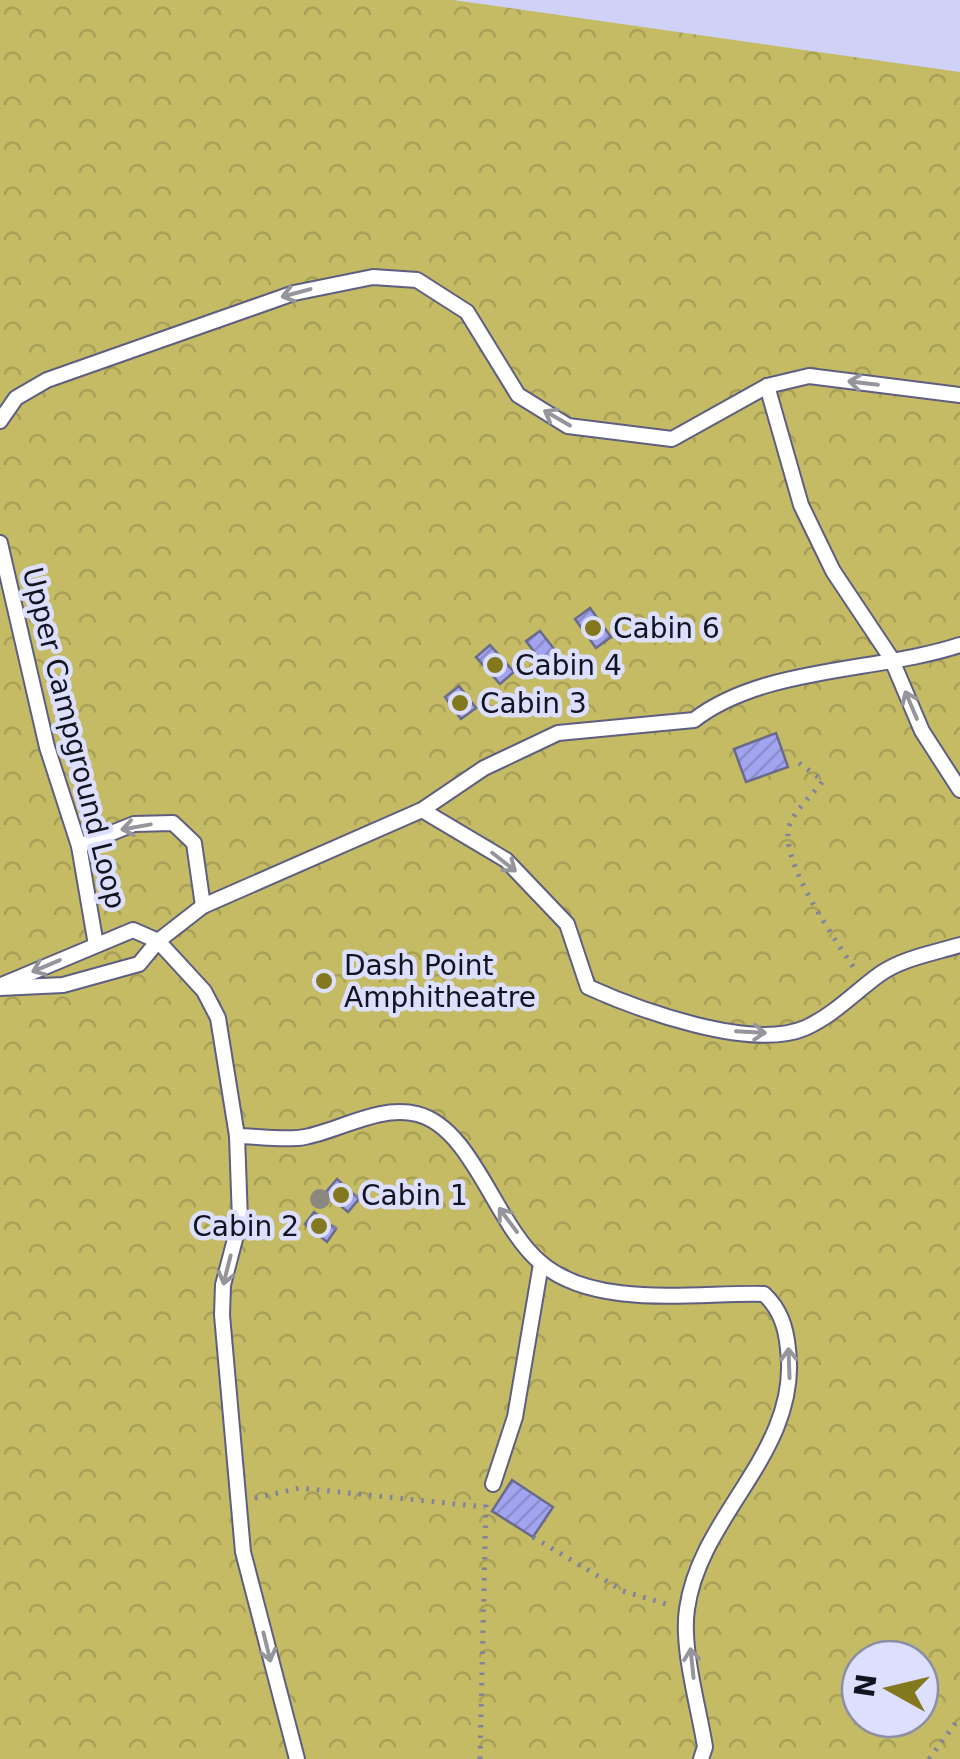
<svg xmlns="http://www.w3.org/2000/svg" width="960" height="1759" viewBox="0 0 960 1759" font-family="'DejaVu Sans',sans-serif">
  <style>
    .forest { fill: url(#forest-crowns); fill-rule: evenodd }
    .building { fill: url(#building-hatch); stroke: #696b8d; stroke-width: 2.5 }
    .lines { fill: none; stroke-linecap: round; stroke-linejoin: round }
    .service-casing { stroke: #5e5f80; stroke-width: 18 }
    .path { stroke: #81829e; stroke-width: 5; stroke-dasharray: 2.5 8; stroke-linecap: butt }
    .service { stroke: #fff; stroke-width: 14 }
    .tree { fill: #8a8880 }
    .oneway { stroke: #95959b }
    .poi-dot { fill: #83781d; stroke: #dddffe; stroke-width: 4 }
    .labels { text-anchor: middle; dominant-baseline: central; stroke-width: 9; stroke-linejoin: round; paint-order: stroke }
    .poi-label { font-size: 28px; fill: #131421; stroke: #dddffe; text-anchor: start }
    .street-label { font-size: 28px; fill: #131421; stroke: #dddffe }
  </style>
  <defs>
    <pattern id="forest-crowns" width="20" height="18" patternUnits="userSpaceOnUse" patternTransform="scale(2.5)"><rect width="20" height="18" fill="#c5bb65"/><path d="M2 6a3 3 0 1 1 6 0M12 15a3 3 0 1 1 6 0" fill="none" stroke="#a8a057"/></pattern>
    <pattern id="building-hatch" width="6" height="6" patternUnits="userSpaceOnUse" patternTransform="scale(2.5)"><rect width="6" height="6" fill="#a3a4ef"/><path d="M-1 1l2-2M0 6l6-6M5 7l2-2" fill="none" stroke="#8b8ccd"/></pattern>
  </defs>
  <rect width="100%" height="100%" fill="#cfd1f7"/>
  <path class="forest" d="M 0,0 L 453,0 L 960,72 L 960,1759 L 0,1759 ZM 860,1659 L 920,1659 L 920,1719 L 860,1719 Z"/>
  <g class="building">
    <polygon points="590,608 611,637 596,648 575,619"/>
    <polygon points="540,631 562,659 548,670 526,641"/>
    <polygon points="490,645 514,672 500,684 476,657"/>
    <polygon points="459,686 476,708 461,719 445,697"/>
    <polygon points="776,733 788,767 746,782 734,749"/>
    <polygon points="337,1179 359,1199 348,1212 325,1193"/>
    <polygon points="314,1212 336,1229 327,1242 305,1224"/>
    <polygon points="512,1480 553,1507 533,1537 492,1511"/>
  </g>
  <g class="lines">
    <g class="service-casing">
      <g id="service">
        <polyline points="767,386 801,505 833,571 891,658 922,731 960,790"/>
        <polyline points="0,421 16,398 47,380 294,293 373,277 417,280 467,312 518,395 568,426 672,439 767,386 809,376 960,395"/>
        <polyline points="0,543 47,747 79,846 96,945"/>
        <path d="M 422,810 L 506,860 L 567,924 L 588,987 C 639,1010 751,1051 805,1028 C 834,1015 855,992 880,974 C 903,958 934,953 960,945"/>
        <polyline points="79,846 134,824 173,823 194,843 203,906"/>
        <polyline points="4,984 133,930 158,941 204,991 218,1018 237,1136"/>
        <path d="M 0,988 L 63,985 L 139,964 L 158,941 L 203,906 L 422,810 L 484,768 L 558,733 L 694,720 C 764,666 879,672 960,645"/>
        <polyline points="493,1484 515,1417 541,1264"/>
        <path d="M 297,1759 L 243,1552 L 222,1315 L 223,1285 L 240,1220 L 237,1136 C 258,1136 284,1141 305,1137 C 341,1130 379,1105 417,1114 C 473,1128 495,1225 541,1263 C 596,1310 698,1292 764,1294 C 780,1309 786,1327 788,1349 C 801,1451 700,1514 687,1609 C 681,1648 699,1708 705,1747 L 701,1759"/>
      </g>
    </g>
    <g class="path">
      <path d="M 799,763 L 823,781 C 813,794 796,809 790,824 C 776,858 837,942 856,971"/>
      <polyline points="356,1197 360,1192"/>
      <polyline points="334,1228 337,1224"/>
      <polyline points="255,1498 300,1488 485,1507"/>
      <polyline points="533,1537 623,1591 669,1605"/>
      <polyline points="480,1759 486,1502"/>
      <polyline points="929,1759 960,1717"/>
    </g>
    <use href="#service" class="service"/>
  </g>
  <circle class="tree" cx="320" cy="1199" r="10"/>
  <defs><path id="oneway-shaft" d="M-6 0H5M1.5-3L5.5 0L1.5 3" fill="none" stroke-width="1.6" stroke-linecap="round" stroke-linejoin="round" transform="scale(2.5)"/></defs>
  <g class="oneway">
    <use href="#oneway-shaft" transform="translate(296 293) rotate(165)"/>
    <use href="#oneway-shaft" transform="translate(863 383) rotate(-173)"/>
    <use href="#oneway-shaft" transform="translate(557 418) rotate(-150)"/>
    <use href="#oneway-shaft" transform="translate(911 705) rotate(-113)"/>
    <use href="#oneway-shaft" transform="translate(136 827) rotate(170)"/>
    <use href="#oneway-shaft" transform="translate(504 862) rotate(38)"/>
    <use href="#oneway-shaft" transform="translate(46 966) rotate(157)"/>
    <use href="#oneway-shaft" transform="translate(751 1032) rotate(3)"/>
    <use href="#oneway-shaft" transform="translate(508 1220) rotate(-127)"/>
    <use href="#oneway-shaft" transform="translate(227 1270) rotate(104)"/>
    <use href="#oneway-shaft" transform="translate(789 1363) rotate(-92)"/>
    <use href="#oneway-shaft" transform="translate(267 1647) rotate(76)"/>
    <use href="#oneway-shaft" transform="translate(692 1663) rotate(-96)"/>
  </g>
  <g class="poi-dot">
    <circle cx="593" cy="628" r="10"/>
    <circle cx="495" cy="665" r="10"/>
    <circle cx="460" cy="703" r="10"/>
    <circle cx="324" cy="981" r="10"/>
    <circle cx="341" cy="1195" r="10"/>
    <circle cx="319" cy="1226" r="10"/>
  </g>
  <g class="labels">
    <g class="poi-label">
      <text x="613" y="628">Cabin 6</text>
      <text x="515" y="665">Cabin 4</text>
      <text x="480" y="703">Cabin 3</text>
      <text x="344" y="965">Dash Point<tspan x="344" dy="32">Amphitheatre</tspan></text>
      <text x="361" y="1195">Cabin 1</text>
      <text x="299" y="1226" text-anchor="end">Cabin 2</text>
    </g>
    <g class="street-label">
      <text transform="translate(74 738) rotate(76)">Upper Campground Loop</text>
    </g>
  </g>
  <g transform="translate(890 1689) rotate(278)"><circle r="48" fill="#dddffe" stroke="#8c8ea6" stroke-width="2.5"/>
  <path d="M0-8L18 38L0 25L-18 38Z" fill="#83781d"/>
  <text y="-15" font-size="28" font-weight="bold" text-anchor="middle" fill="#131421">N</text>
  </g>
</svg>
